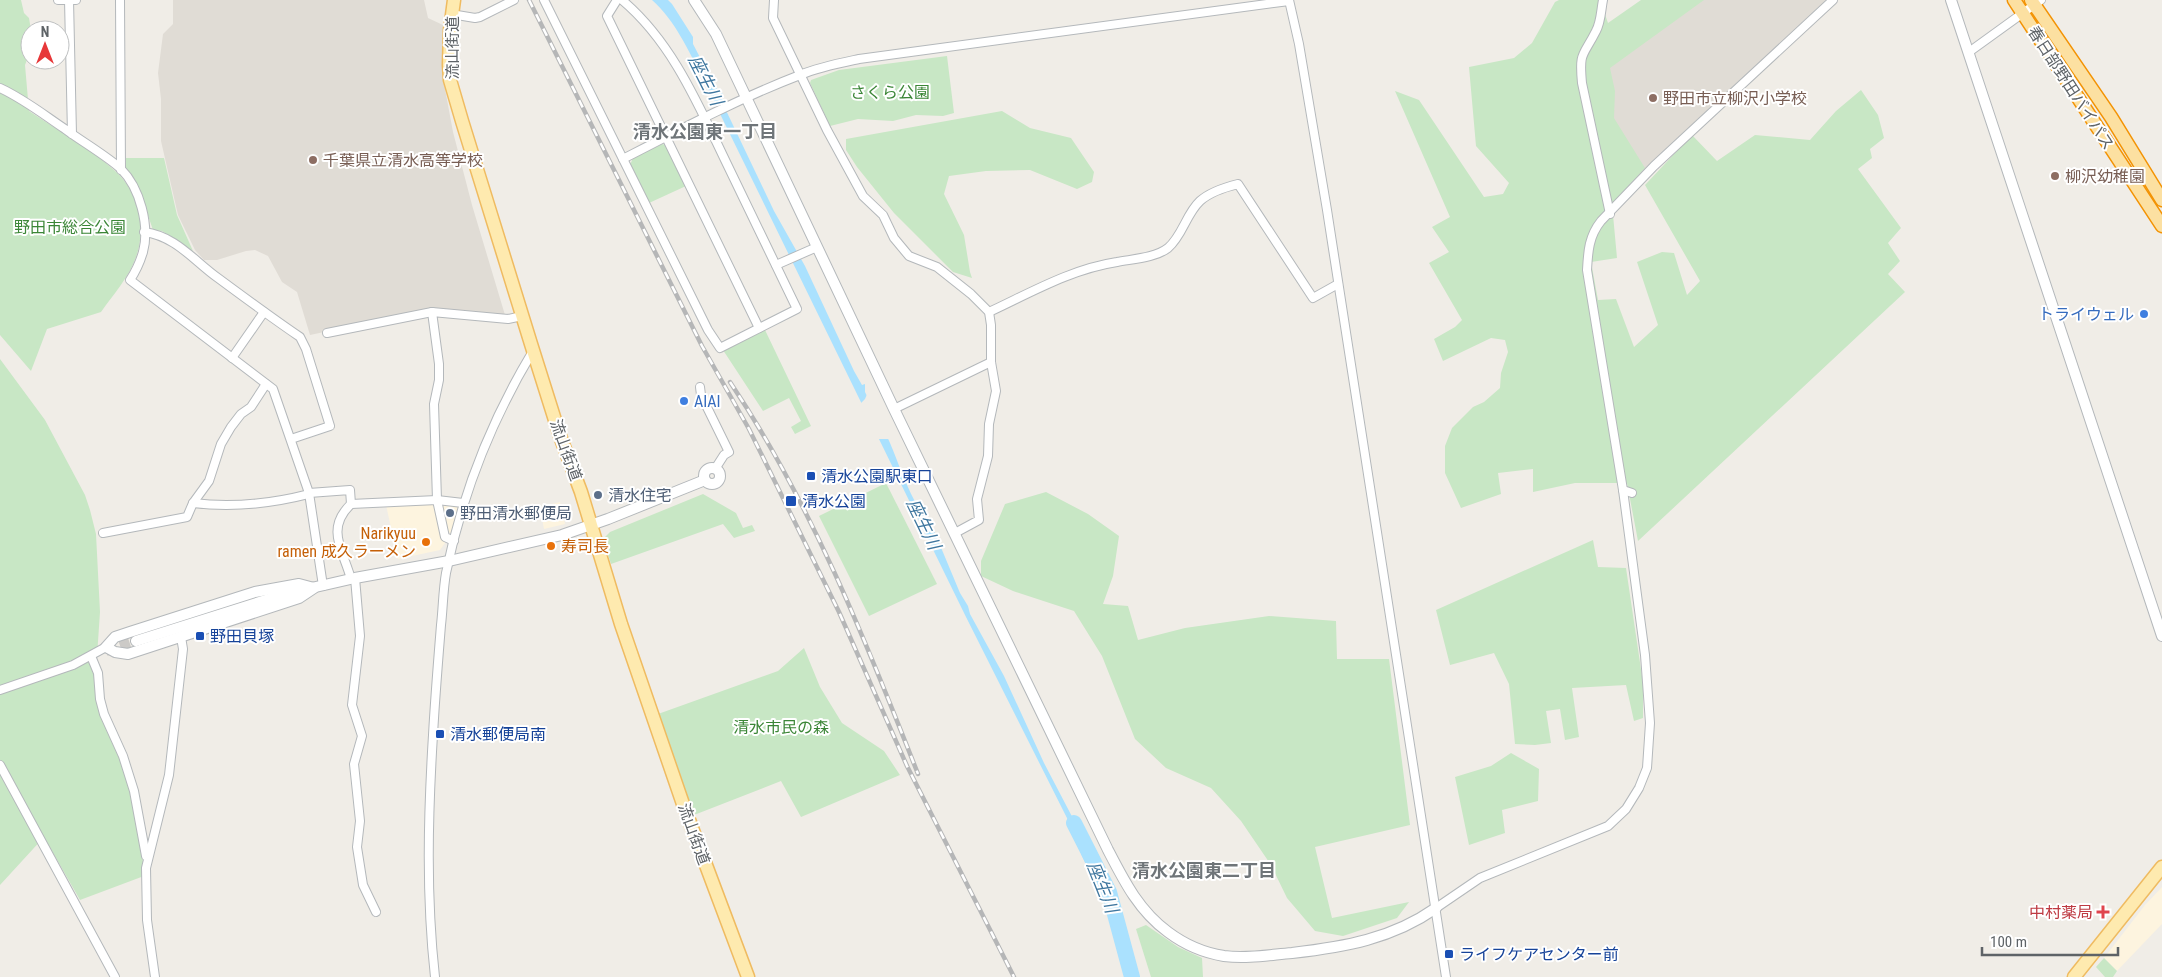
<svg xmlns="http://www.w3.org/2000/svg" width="2162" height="977" viewBox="0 0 2162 977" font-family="'Roboto Condensed','Noto Sans JP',sans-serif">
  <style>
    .commercial { fill: #fdf4df }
    .education { fill: #e0dcd5 }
    .green { fill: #c8e7c5 }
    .water { fill: #aae1fe }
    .pier { fill: #f0ede7 }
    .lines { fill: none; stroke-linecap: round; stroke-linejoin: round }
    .river { stroke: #aae1fe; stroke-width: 16 }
    .tertiary-tunnel { stroke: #cccac7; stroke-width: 10; stroke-dasharray: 10 5; stroke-linecap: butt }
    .minor-casing { stroke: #b4b8bb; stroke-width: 10 }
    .tertiary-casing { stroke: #b4b8bb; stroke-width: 12 }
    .primary-casing { stroke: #efbb61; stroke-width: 15 }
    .trunk-casing { stroke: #f39304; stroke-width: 15 }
    .minor { stroke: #fff; stroke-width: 8 }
    .tertiary { stroke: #fff; stroke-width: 10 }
    .primary { stroke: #feeaaf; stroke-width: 12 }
    .trunk { stroke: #fce0a1; stroke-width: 12 }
    .rail-casing { stroke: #b5b6b7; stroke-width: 4.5 }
    .rail { stroke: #fff; stroke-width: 2.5; stroke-dasharray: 8; stroke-linecap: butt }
    .education-dot { fill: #8d6e63; stroke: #fff; stroke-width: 2 }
    .shop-dot { fill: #3f7fe0; stroke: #fff; stroke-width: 2 }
    .transit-dot { fill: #1a4fb4; stroke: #fff; stroke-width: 2 }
    .service-dot { fill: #5c6f8a; stroke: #fff; stroke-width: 2 }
    .food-dot { fill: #e8710a; stroke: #fff; stroke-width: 2 }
    .health-dot { fill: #e0444e; stroke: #fff; stroke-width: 2 }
    .labels { text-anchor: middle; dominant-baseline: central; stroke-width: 4; stroke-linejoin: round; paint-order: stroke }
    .street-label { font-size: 16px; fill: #5e6367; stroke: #fff }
    .park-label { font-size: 16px; fill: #3b8637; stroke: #fff }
    .education-label { font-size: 16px; fill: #785e54; stroke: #fff; text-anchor: start }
    .shop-label { font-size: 16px; fill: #366cbe; stroke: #fff; text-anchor: end }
    .transit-label { font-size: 16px; fill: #164399; stroke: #fff; text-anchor: start }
    .service-label { font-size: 16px; fill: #4e5e75; stroke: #fff; text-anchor: start }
    .food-label { font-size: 16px; fill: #c56008; stroke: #fff; text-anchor: end }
    .health-label { font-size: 16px; fill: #be3a42; stroke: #fff; text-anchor: end }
    .water-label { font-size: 18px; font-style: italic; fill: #3f779f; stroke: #fff }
    .neighbourhood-label { font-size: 18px; font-weight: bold; fill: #6f7579; stroke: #fff }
  </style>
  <rect width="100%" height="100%" fill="#f0ede7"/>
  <g class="commercial">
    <polygon points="440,502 459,504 452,534 446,531"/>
    <polygon points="560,502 565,524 544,529 540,507"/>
    <polygon points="432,504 435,508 445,543 440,550 398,559 386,505"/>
    <polygon points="2162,887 2162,924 2117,971 2104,958 2145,905"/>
  </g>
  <g class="education">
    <polygon points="173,0 424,0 428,18 443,25 443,78 453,132 472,205 505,315 427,310 310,335 297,292 282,282 268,256 255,250 246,251 217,260 204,260 195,250 178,215 161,141 161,99 158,73 163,34 173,24"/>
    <polygon points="1668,0 1826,0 1615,203 1608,201 1585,58"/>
  </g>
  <g class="green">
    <path d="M 0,0 L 21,0 L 24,13 L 29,18 L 31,30 L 30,52 L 25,65 L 29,111 C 57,130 89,147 114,170 C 138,190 147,228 136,257 C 129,277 113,295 101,312 L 47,329 L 31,371 L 0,335 Z"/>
    <polygon points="1559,0 1600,0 1608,23 1641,0 1704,0 1610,68 1615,91 1614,118 1645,168 1612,204 1617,258 1591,262 1598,300 1616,299 1634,347 1658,325 1637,262 1662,252 1674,253 1687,295 1700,281 1645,185 1692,135 1717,161 1755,135 1810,140 1836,111 1861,90 1878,115 1884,138 1870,149 1872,158 1858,169 1901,228 1888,243 1900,261 1888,274 1905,292 1638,541 1627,483 1575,483 1533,492 1533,469 1498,473 1501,494 1461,508 1445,473 1445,446 1452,428 1473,407 1484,402 1500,388 1501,373 1508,352 1505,340 1491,338 1443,361 1434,339 1455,327 1462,320 1429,263 1449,252 1432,227 1450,217 1395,91 1419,100 1484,197 1503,194 1509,183 1476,146 1469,67 1514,58 1532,43 1555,2"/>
    <polygon points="947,56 954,113 943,116 916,115 893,121 858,119 830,126 810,83 811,80 839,70"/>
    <polygon points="1002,111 1030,128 1071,138 1094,172 1092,182 1077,189 1030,170 986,171 949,176 944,194 964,235 970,272 972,278 953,272 894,213 857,167 846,150 846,139"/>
    <polygon points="662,144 666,145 686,186 649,203 630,165 633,158"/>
    <polygon points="126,158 164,158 177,215 193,251 162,231 153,230 140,192 126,171"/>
    <polygon points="765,330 811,426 795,434 791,427 801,421 789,398 763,411 723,350"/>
    <polygon points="0,359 45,420 85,495 90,510 96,534 100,612 95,686 128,776 140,826 144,876 80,900 44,837 0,885"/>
    <polygon points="886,483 937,584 869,616 819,516"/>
    <polygon points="1046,492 1088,514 1119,536 1113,576 1103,604 1128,606 1138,640 1185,628 1269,616 1336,621 1337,659 1389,659 1410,825 1315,847 1332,918 1409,902 1397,918 1343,936 1315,931 1287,898 1271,865 1241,821 1211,788 1166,768 1135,739 1102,656 1074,611 1013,591 981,576 981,561 1005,504"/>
    <polygon points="703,494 736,513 743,528 752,525 755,531 734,538 723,524 611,564 603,539 610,532"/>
    <polygon points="1593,540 1598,567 1626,568 1643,683 1643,718 1634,721 1626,685 1572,688 1579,737 1565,740 1560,709 1546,711 1551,743 1535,745 1515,744 1509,684 1494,653 1450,665 1436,610"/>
    <polygon points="804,648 820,687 842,723 884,751 900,775 801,817 781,781 694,815 658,714 778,671"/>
    <polygon points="1511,753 1539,769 1538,801 1502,810 1505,833 1469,845 1455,777 1491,766"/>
    <polygon points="1146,925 1178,947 1202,958 1203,977 1151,977 1136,929"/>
    <polygon points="2104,958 2117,971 2113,977 2105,977 2096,967"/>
  </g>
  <path class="water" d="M 652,0 L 668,0 L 672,4 L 693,37 L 693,44 L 716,88 L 723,94 L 722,102 L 774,211 L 805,266 L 854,371 L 862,385 L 865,384 L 865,392 C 873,409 883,426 890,443 C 901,469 912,505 932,526 L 960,593 L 968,606 L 970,614 L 1004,676 L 1044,763 L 1078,828 L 1120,925 L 1135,977 L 1131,977 L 1114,925 L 1082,856 L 1073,830 L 966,617 L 702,77 C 689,51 674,19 652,0 Z"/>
  <polygon class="pier" points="868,392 889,437 891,439 877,439 859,405 865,399"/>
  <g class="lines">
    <polyline class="river" points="1074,823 1109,892 1132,977"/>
    <polyline class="tertiary-tunnel" points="106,651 136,641"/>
    <g class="minor-casing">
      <g id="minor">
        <polyline points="58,0 76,0"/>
        <polyline points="69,0 72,134"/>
        <polyline points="120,0 121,170"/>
        <path d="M 544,0 L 708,330 L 720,348 L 797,309 C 773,260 750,211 726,162 C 698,104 672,42 622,0"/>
        <polyline points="617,0 607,16 759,328"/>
        <polyline points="774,0 773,18 827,130 863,196 883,215 894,238 909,256 937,267 971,294 989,312 991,325 991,362 996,391 989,424 988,456 977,499 979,520 955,533"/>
        <polyline points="1289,0 1299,44 1327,210 1446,977"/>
        <path d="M 1603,0 C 1601,10 1601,22 1596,31 C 1583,57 1579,51 1582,83 L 1610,214"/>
        <polyline points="451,14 475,18 480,17 514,0"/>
        <polyline points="1969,52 2041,0"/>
        <path d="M 0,88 C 24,99 44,115 65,129 C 81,141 107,156 121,169 C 140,188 150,226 143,252 C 140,262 136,271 130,280 L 273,389 L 309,493 L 323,586"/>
        <path d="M 623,159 C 681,129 740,98 800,75 C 819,67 840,63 859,59 L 1289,1"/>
        <path d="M 144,232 C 176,236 194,261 218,278 C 245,298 272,318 300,337 L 306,349 L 330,426 L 291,439"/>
        <polyline points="776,265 817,247"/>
        <path d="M 989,312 C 1030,293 1071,269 1117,262 C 1132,259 1155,258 1168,248 C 1183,235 1186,214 1200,201 C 1210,192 1226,187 1238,184 L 1313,298 L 1338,284"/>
        <polyline points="327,333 432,312"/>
        <polyline points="232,358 264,312"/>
        <polyline points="700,387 701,395 729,452 724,455 715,469"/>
        <polyline points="894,409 991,362"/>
        <polyline points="1623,490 1632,493"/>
        <polyline points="309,493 350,490 351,504"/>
        <path d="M 193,503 C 233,508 270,504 309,494"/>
        <polyline points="103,533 187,517 193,503 209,481 221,444 231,427 241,414 251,407 266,384"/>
        <polyline points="454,541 445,537 437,500 434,404 439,380 439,364 432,312 508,319 522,316"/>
        <polyline points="355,578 360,636 352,705 362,736 354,764 360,821 357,847 363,885 376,912"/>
        <path d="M 351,579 C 343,550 325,529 351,504 L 437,500 L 463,503"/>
        <polyline points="91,656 98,673 100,699 104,714 123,756 134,791 146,856"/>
        <polyline points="0,690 73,665 106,647"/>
        <polyline points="0,765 115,977"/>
        <path d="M 1436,908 L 1480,878 L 1608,826 L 1626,809 L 1639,788 L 1647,768 L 1650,723 L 1645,655 L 1623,490 L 1587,270 C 1588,251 1589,236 1601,221 L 1654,166 L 1833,0"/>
        <polyline points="155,977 147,920 146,868 169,775 183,649 181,637"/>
        <path d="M 435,977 C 426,896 428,816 433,735 C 435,698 438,662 441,625 C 443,608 443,590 446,573 C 462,495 492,419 533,351"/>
      </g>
    </g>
    <g class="tertiary-casing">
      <g id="tertiary">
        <path d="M 694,0 L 716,34 L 894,409 L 1108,850 C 1124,881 1139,911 1168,932 C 1184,944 1205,953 1224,956 C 1247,959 1269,955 1292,953 C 1344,947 1392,939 1436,908"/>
        <polyline points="1951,0 2162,636"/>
        <circle cx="712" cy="476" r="8"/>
        <polygon points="299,584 314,588 299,598 128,654 115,652 106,647 115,637 130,632 255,592"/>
        <polyline points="136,641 285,594 355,578 449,561 562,535 608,519 705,480"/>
      </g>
    </g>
    <g class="primary-casing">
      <g id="primary">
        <polyline points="454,0 450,30 449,65 450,80 462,121 531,344 560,436 581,492 621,624 683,804 748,977"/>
        <polyline points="2074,977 2162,867"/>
      </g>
    </g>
    <g class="trunk-casing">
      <g id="trunk">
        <polyline points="2014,0 2162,226"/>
        <polyline points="2031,0 2111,117 2162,200"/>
      </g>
    </g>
    <use href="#minor" class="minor"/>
    <use href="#tertiary" class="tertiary"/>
    <use href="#primary" class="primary"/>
    <use href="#trunk" class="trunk"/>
    <g class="rail-casing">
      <g id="rail">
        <polyline points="529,0 702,346 749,429 839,612 907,766 1014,977"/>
        <path d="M 730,382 C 811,503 865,639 918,774"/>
      </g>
    </g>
    <use href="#rail" class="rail"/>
  </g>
  <g class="education-dot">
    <circle cx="1653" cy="98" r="5"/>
    <circle cx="313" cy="160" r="5"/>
    <circle cx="2055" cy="176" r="5"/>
  </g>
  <g class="shop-dot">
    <circle cx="2144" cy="314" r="5"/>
    <circle cx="684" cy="401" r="5"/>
  </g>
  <g class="transit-dot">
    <rect x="806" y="471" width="10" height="10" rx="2.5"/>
    <rect x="785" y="495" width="12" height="12" rx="2.5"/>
    <rect x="195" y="631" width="10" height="10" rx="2.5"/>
    <rect x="435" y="729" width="10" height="10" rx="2.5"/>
    <rect x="1444" y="949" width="10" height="10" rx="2.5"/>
  </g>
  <g class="service-dot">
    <circle cx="598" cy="495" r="5"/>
    <circle cx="450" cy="513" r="5"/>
  </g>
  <g class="food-dot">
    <circle cx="426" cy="542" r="5"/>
    <circle cx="551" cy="546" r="5"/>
  </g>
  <path class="health-dot" d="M2100.5 904.5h5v5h5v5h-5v5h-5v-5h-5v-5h5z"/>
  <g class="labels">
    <g class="street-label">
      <text transform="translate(452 48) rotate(-90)">流山街道</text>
      <text transform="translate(2071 88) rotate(57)">春日部野田バイパス</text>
      <text transform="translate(566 450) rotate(70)">流山街道</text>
      <text transform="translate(694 834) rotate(70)">流山街道</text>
    </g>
    <g class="park-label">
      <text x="890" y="92">さくら公園</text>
      <text x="70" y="227">野田市総合公園</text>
      <text x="781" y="727">清水市民の森</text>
    </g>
    <g class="education-label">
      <text x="1663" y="98">野田市立柳沢小学校</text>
      <text x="323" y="160">千葉県立清水高等学校</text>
      <text x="2065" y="176">柳沢幼稚園</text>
    </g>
    <g class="shop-label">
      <text x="2134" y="314">トライウェル</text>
      <text x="694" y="401" text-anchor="start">AIAI</text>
    </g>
    <g class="transit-label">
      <text x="821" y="476">清水公園駅東口</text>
      <text x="802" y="501">清水公園</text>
      <text x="210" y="636">野田貝塚</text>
      <text x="450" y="734">清水郵便局南</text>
      <text x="1459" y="954">ライフケアセンター前</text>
    </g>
    <g class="service-label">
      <text x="608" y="495">清水住宅</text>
      <text x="460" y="513">野田清水郵便局</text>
    </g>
    <g class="food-label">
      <text x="416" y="533">Narikyuu<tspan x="416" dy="18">ramen 成久ラーメン</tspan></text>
      <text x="561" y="546" text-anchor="start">寿司長</text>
    </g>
    <g class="health-label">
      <text x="2093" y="912">中村薬局</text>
    </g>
    <g class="water-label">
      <text transform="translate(706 80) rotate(63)">座生川</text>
      <text transform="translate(924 524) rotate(64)">座生川</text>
      <text transform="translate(1103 887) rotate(68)">座生川</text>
    </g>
    <g class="neighbourhood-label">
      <text x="705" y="131">清水公園東一丁目</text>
      <text x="1204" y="870">清水公園東二丁目</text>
    </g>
  </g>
  <g transform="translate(45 45)"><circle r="24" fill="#ffffff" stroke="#bfc1c2"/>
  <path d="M0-4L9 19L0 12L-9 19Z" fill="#e73739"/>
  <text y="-8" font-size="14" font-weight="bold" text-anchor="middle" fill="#5e6367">N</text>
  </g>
  <path d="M1982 947v8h136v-8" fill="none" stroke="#5e6367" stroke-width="2.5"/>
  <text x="1990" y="947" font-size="15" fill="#5e6367" stroke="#ffffff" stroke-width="4" paint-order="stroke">100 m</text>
</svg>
